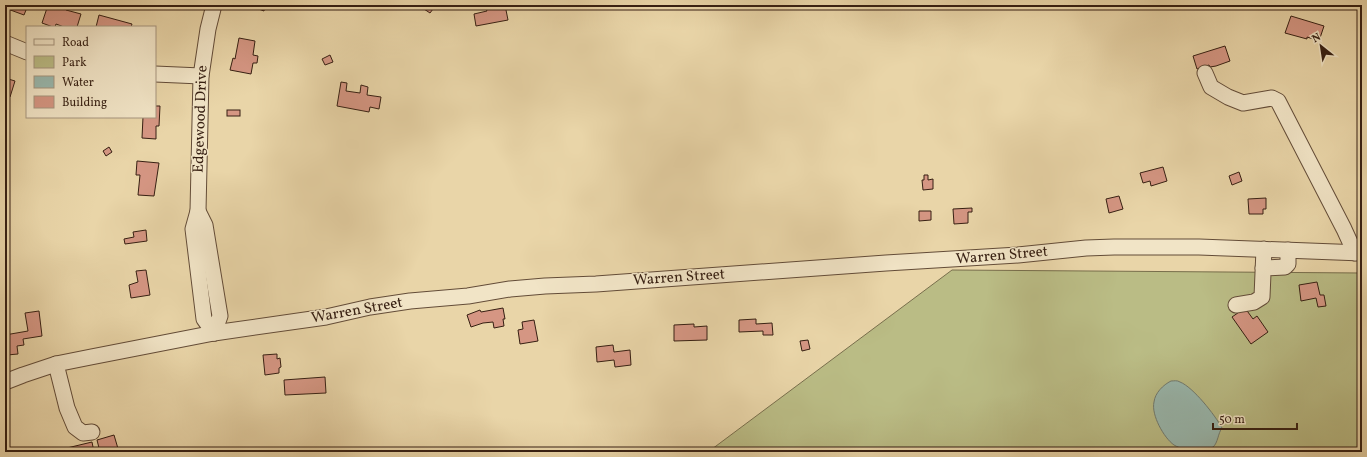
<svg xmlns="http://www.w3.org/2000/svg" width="1367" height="457" viewBox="0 0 1367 457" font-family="Vollkorn,serif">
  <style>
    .green { fill: #babc85; stroke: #786e4c }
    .water { fill: #99b8ae; stroke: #717b70 }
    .building { fill: #d59683; stroke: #361f12 }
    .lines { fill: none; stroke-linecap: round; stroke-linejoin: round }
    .minor-casing { stroke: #634c38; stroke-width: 17 }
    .minor { stroke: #f1e4c6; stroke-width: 15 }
    .labels { text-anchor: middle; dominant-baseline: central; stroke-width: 3; stroke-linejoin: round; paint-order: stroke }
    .street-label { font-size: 15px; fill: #361f12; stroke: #f1e4c6 }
  </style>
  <rect width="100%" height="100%" fill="#e9d5a8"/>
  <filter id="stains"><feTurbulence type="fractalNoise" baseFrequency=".005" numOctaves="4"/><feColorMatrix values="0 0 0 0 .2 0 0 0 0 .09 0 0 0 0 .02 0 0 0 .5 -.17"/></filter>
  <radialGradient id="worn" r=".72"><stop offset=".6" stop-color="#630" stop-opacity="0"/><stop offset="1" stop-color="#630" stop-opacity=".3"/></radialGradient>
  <polygon class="green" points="952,270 1362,273 1362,452 708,452"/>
  <path class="water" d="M 1171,381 C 1174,381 1177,380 1180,382 C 1193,387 1215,415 1222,428 C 1218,433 1218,443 1213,447 C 1207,452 1199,451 1192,450 C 1185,449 1181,449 1174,445 C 1164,438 1151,415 1154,402 C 1155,393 1163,385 1171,381 Z"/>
  <g class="building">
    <polygon points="5,5 28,5 24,15 5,8"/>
    <polygon points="48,5 60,7 60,5 68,5 66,10 81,14 77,27 64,27 56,24 55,27 53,27 42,23"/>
    <polygon points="248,5 265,5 264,11"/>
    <polygon points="418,5 436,5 430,13"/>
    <polygon points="505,5 508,20 476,26 474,14 487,11 486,9"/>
    <polygon points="99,15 132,24 131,27 96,27"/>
    <polygon points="1291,16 1324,26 1319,41 1307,37 1307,39 1285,33"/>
    <polygon points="239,38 255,41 253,55 258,56 257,63 253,63 251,74 230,70 233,58 235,59"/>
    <polygon points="1225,46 1230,61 1216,66 1210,67 1209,65 1197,69 1193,56"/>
    <polygon points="330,55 333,62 325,65 322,59"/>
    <polygon points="5,78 15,81 10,97 7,96 6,100"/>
    <polygon points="341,82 347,83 346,91 360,93 361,85 368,87 367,95 381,97 379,109 370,107 369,112 337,106"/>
    <polygon points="155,106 160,106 159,126 156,126 156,139 142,138 143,117 155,117"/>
    <rect x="227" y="110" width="13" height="6"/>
    <polygon points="109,147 112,152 106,156 103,151"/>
    <polygon points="137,161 159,163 154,196 138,195 140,175 136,175"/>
    <polygon points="1163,167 1167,181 1151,186 1150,181 1143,183 1140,173"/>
    <polygon points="1239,172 1242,181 1232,185 1229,176"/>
    <polygon points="924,175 928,175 928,180 933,179 933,189 923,190 922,180 924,180"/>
    <polygon points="1119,196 1123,209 1109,213 1106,199"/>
    <polygon points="1266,198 1266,209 1263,209 1263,214 1249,214 1248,199"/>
    <polygon points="972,208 972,212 968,212 968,223 954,224 953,209"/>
    <polygon points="919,211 931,211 931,220 919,221"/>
    <polygon points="146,230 147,241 125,244 124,239 134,237 133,232"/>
    <polygon points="146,270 150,295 131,298 129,285 138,282 136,271"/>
    <polygon points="1317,282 1320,295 1324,295 1326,306 1318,307 1316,298 1301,301 1299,285"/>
    <polygon points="503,308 505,319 503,319 504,326 494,328 493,322 483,323 471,327 467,315 480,310 481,312"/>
    <polygon points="1245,308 1253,319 1257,316 1268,332 1251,344 1232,317"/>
    <polygon points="39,311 42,336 23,339 24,345 17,346 18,354 7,355 5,335 28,331 25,313"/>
    <polygon points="756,319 756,324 772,323 773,335 763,335 763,331 739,332 739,320"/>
    <polygon points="534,320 538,341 520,344 518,330 523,329 522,322"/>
    <polygon points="694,324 694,327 707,326 707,340 674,341 674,325"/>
    <polygon points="808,340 810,349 802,351 800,341"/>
    <polygon points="613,345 614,352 630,350 631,365 615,367 614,360 597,362 596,347"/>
    <polygon points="277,354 277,359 280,358 281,367 279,368 279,373 265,375 263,355"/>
    <polygon points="325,377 326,393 285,395 284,380"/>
    <polygon points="114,435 119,452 100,452 97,440"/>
    <polygon points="92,442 94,452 68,452 67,448"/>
  </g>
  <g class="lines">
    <g class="minor-casing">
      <g id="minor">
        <polyline points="214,5 208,29 201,76 198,211 193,229 204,319 214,333"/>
        <polyline points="5,43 27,52"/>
        <polyline points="1205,73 1211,87 1228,97 1243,103 1272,98 1278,101 1344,229 1355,253"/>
        <polyline points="155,74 201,76"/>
        <polyline points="198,211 205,225 220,316 214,333"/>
        <polyline points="1263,268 1285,267 1288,264 1288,250"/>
        <polyline points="1236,305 1254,302 1262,297 1264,249"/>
        <polyline points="56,364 67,408 75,427 83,433 92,432"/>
        <polyline points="5,382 23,375 56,364 91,357 214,333 326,317 370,307 410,301 468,296 510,289 545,286 596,284 886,263 1018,255 1086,248 1114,247 1199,247 1362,253"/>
      </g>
    </g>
    <use href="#minor" class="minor"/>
  </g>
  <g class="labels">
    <g class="street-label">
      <text transform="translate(201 119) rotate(-88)">Edgewood Drive</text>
      <text transform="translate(1002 256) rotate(-5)">Warren Street</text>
      <text transform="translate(679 278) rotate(-4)">Warren Street</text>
      <text transform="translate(357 311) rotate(-10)">Warren Street</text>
    </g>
  </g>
  <rect width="1367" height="457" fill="none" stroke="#e9d5a8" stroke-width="20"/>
  <rect x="6" y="6" width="1355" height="445" fill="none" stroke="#361f12" stroke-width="2"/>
  <rect x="10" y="10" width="1347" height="437" fill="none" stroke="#361f12"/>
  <rect x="26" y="26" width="130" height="92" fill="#f1e4c6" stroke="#a6957e"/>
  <rect x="34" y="39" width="20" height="6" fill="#f1e4c6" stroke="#a6957e"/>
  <text x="62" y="46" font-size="12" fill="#361f12">Road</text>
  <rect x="34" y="56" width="20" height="12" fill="#babc85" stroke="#a6957e"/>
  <text x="62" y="66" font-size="12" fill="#361f12">Park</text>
  <rect x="34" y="76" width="20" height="12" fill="#99b8ae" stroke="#a6957e"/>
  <text x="62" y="86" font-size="12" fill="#361f12">Water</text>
  <rect x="34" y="96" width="20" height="12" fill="#d59683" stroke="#a6957e"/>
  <text x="62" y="106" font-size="12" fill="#361f12">Building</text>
  <g transform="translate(1321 46) rotate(330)" stroke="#f1e4c6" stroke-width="3" paint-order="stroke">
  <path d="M0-3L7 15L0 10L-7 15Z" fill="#361f12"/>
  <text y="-6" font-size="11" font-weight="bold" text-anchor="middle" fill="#361f12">N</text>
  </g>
  <path d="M1213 423v6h84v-6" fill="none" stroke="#361f12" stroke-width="2"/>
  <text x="1219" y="423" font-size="12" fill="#361f12" stroke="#f1e4c6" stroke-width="3" paint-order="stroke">50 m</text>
  <rect width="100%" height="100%" filter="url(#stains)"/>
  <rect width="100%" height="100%" fill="url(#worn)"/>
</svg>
